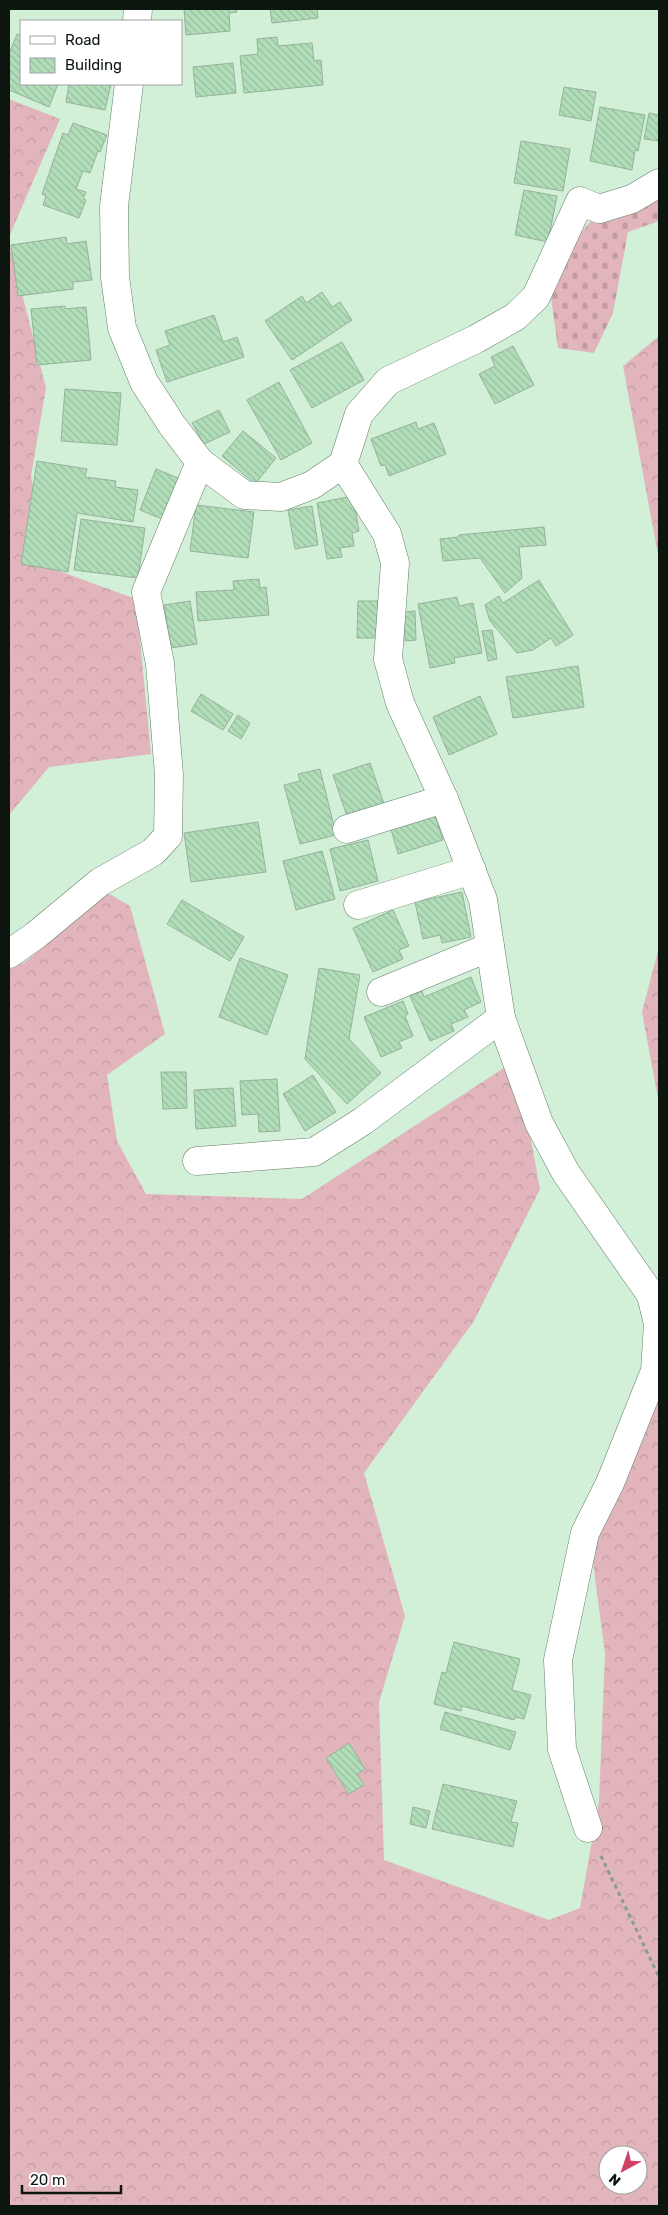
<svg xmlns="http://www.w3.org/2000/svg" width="668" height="2215" viewBox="0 0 668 2215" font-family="Rubik,sans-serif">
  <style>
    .forest { fill: url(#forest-crowns); fill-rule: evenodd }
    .cemetery { fill: url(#cemetery-stones) }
    .building { fill: url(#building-back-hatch); stroke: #96b29a }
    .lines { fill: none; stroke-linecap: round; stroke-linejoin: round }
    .minor-casing { stroke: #647f69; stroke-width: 29 }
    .path { stroke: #879c8a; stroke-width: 3; stroke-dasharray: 4 4; stroke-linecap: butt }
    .minor { stroke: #fff; stroke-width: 28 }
  </style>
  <defs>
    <pattern id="forest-crowns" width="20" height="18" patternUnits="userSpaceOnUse" patternTransform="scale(1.25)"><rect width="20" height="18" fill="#e2b5bc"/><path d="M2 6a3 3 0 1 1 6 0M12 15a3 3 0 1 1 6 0" fill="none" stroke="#c19ba0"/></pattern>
    <pattern id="cemetery-stones" width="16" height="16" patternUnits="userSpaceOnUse" patternTransform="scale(1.25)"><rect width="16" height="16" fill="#e2b5bc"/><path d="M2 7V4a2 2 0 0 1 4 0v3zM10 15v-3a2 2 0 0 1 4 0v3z" fill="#c19ba0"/></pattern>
    <pattern id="building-back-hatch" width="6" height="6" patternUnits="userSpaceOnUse" patternTransform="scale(1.25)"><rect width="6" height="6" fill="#b1deb9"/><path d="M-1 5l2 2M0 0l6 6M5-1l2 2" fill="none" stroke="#97be9e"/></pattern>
  </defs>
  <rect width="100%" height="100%" fill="#d2efd7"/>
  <g class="forest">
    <polygon points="9,99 60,119 9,237"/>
    <polygon points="9,242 46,388 31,476 48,567 136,599 151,754 49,767 9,815"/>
    <polygon points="659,336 659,560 623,366"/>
    <path d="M 106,892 L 130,906 L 165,1034 L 107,1075 L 117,1141 L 146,1194 L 302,1199 L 516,1060 L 540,1189 L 474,1321 L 364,1473 L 405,1616 L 379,1702 L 384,1860 L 549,1920 L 580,1908 L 599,1801 L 605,1654 L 590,1539 L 659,1386 L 659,2206 L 9,2206 L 9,967 L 24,963 ZM 608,2155 L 638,2155 L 638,2185 L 608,2185 Z"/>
    <polygon points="659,947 659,1104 642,1012"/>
  </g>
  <polygon class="cemetery" points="659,197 659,221 628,232 613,313 594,353 558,348 551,298 574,241 592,220"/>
  <g class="building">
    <polygon points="184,9 236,9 237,12 229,13 230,31 186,35"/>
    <polygon points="270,9 317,9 318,18 272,23"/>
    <polygon points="17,34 21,36 21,84 58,84 49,107 9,90 10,70 9,69 9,54"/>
    <polygon points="277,37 278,46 312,43 314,61 321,60 323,85 244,93 240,56 258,54 257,39"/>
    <polygon points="233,63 236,93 196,97 193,67"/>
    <polygon points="69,84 79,85 80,84 111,84 105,110 66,102"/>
    <polygon points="564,87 596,92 591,121 559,115"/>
    <polygon points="600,107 645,115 638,151 635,150 632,170 590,161"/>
    <polygon points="649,113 659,115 659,141 644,139"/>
    <polygon points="73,123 107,135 100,152 98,151 90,173 83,171 76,189 86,192 83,199 86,200 79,218 43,205 46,196 42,194 63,133 68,135"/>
    <polygon points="521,141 570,149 563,191 514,183"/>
    <polygon points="524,190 557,196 548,242 515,235"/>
    <polygon points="66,237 67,244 86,241 92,280 73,282 73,289 18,296 11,245"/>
    <polygon points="322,292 332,307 340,302 352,320 292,360 265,321 302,296 306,303"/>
    <polygon points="65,306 65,309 86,307 91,360 37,365 31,309"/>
    <polygon points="214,315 223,342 237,337 244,357 167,382 156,350 170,345 165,331"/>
    <polygon points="342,342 364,380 312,408 290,370"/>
    <polygon points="513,346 534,385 495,404 479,374 495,366 491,357"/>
    <polygon points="279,382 312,443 281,460 247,400"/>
    <polygon points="65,389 121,393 117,445 61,441"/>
    <polygon points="219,410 230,432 204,444 192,423"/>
    <polygon points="416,422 418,429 434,423 446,454 389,476 385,465 381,466 371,439"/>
    <polygon points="243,431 276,458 255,484 222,456"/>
    <polygon points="37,461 87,469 85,477 116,481 115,487 138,490 133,522 77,513 68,572 21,564"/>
    <polygon points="156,469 178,478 162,519 140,510"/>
    <polygon points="353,496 359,531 352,533 354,546 340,548 342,557 327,559 317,503"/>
    <polygon points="196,505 254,512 248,558 190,551"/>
    <polygon points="312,506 318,545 295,549 288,510"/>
    <polygon points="81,519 145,528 138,578 74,570"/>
    <polygon points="544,527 546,545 519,547 522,578 505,593 480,558 443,561 440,539 459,537 459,535"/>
    <polygon points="259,579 260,588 266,587 269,615 198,621 196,592 234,590 233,581"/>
    <polygon points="539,580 573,635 556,646 551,638 533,650 517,653 490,621 485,605 499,596 503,603"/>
    <polygon points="457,597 459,606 473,603 482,653 454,658 455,663 430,668 418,604"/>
    <polygon points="190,601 197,644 171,648 164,605"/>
    <polygon points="358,601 378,601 377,638 357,638"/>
    <polygon points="415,611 416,640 405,641 404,612"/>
    <polygon points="492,630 497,659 488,661 482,631"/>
    <polygon points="578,666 584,707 513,718 506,677"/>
    <polygon points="201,694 233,714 223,730 191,711"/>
    <polygon points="480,696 497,734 449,755 433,717"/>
    <polygon points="238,715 250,723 241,739 228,731"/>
    <polygon points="370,763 384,804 347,816 333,775"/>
    <polygon points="320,769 336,835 300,844 284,785 300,781 298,774"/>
    <polygon points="435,815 443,840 398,854 391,829"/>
    <polygon points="258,822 266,872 191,882 184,833"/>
    <polygon points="368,840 378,881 340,891 330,849"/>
    <polygon points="322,851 335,899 296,910 283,861"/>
    <polygon points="462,892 471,937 442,943 440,935 423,939 415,902"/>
    <polygon points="182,900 244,937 230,961 167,924"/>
    <polygon points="393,910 409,946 399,950 403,959 373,972 353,928"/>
    <polygon points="240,958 288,975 267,1035 219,1017"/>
    <polygon points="319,968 360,975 349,1039 381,1073 347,1104 305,1059"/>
    <polygon points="471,977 481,1002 464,1010 468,1017 451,1024 454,1031 430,1041 410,996 422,991 424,997"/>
    <polygon points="403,1001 408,1014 405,1016 413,1036 399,1042 402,1048 381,1057 364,1017"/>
    <polygon points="161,1072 186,1072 187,1108 163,1109"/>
    <polygon points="313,1075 336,1112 305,1131 283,1094"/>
    <polygon points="277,1079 280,1131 259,1132 258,1114 242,1115 240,1081"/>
    <polygon points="233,1088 236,1126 196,1129 194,1090"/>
    <polygon points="454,1642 520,1659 512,1690 531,1695 524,1719 515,1717 514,1720 462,1706 461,1711 434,1704 442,1672 446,1673"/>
    <polygon points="445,1712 516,1732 510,1750 440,1729"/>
    <polygon points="349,1743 365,1769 357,1774 364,1785 349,1794 326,1758"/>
    <polygon points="443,1784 517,1801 511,1822 518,1823 513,1847 432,1829"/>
    <polygon points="413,1807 430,1811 426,1828 410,1824"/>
  </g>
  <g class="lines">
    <g class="minor-casing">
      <g id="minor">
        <polyline points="137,21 138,9"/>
        <polyline points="129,84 114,206 115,277 122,328 144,382 172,425 200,462 244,495 281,497 312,485 343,464 359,414 388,381 476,339 515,317 536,297 580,201 599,209 632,199 659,183"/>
        <polyline points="343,464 387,534 395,563 388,659 400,703 444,799 483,900 501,1018 539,1123 566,1173 651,1295 658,1324 655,1371 610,1483 585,1533 558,1660 562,1749 588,1828"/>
        <polyline points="347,829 444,799"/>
        <polyline points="358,905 472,870"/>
        <polyline points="9,954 36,935 100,882 153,852 168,836 169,775 160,664 146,592 200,462"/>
        <polyline points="381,992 490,947"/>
        <polyline points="197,1161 314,1152 363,1121 501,1018"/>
      </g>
    </g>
    <polyline class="path" points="601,1856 659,1977"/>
    <use href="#minor" class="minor"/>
  </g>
  <rect width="668" height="2215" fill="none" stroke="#0c160e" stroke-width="20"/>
  <rect x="20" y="20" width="162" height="65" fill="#ffffff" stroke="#9ea29f"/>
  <rect x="30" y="36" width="25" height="8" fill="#ffffff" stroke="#9ea29f"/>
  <text x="65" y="45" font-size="15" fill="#0c160e">Road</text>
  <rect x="30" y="58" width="25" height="15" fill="url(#building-back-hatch)" stroke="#9ea29f"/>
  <text x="65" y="70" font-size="15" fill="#0c160e">Building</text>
  <g transform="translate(623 2170) rotate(220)"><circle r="24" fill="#ffffff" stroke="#9ea29f"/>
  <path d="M0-4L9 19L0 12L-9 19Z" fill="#d04167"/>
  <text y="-8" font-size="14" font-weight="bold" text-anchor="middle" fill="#0c160e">N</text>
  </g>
  <path d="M22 2185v8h99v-8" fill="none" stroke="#0c160e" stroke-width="2.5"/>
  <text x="30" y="2185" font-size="15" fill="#0c160e" stroke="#ffffff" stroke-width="4" paint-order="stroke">20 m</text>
</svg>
